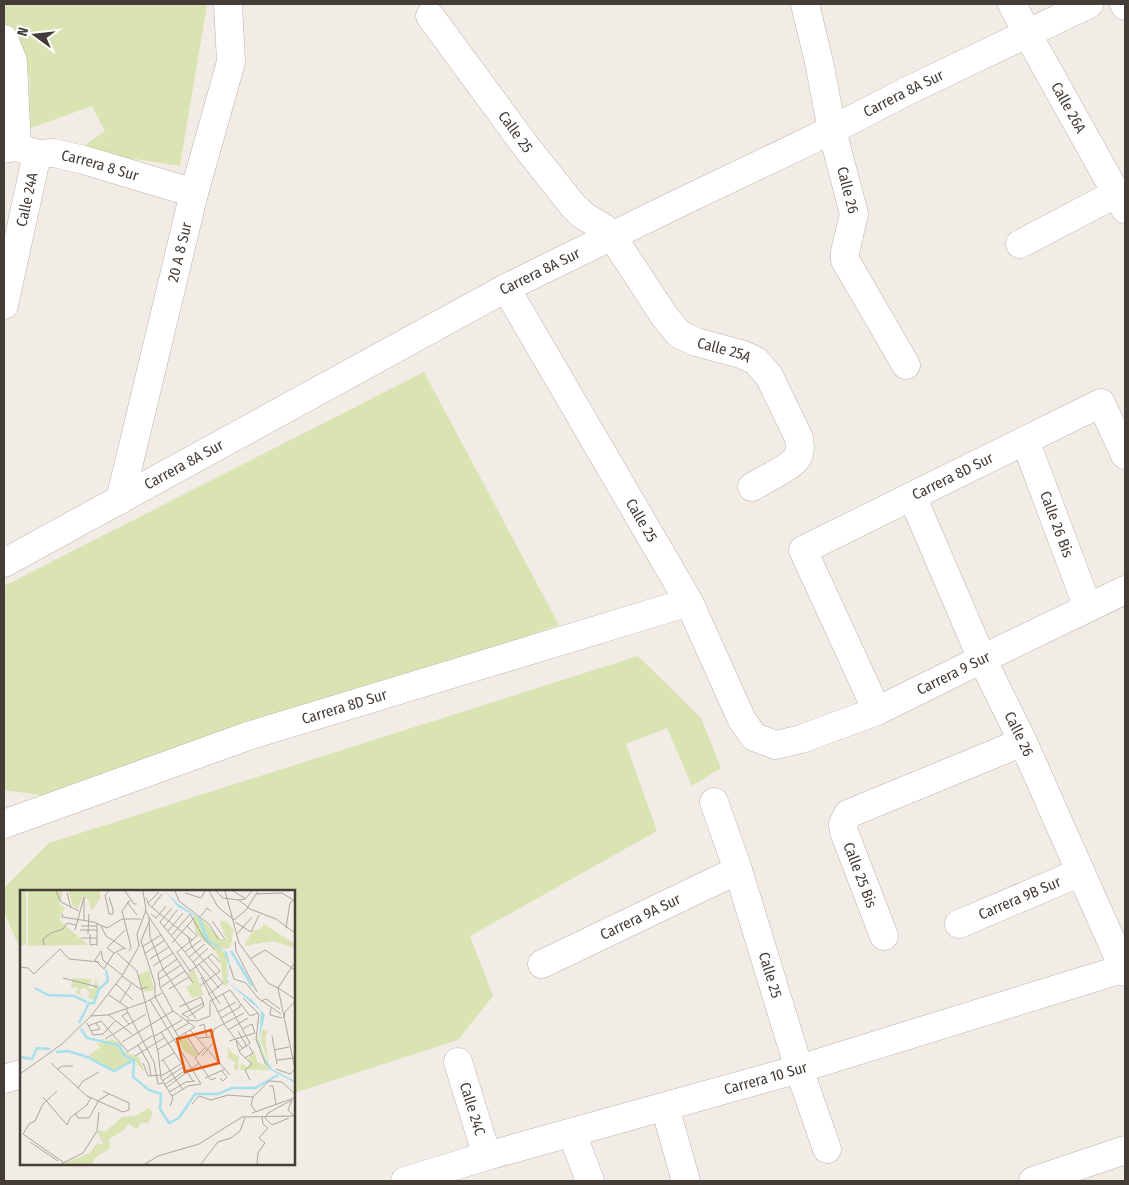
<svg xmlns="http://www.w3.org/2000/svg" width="1129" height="1185" viewBox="0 0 1129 1185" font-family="'Fira Sans Condensed',sans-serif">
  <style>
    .green { fill: #d9e4b2 }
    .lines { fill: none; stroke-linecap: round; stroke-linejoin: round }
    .street-casing { stroke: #bdb2aa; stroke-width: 29 }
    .street { stroke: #fff; stroke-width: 28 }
    .labels { text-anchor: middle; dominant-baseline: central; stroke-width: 4.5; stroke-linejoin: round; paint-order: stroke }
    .street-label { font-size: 15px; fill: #443c36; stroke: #fff }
    .inset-river { fill: none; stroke: #a7dfeb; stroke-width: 2.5 }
    .inset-road { fill: none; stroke: #aca6a0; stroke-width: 1 }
    .view { fill: #e8590c; fill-opacity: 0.15; stroke: #e8590c; stroke-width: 2.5 }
    .inset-edge { fill: none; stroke: #443c36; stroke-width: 2.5 }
  </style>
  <rect width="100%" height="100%" fill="#f2ece7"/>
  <g class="green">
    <polygon points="4,4 205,4 207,5 180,166 78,150 105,131 92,106 28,129 30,77 4,71"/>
    <polygon points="424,372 559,625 63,792 60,798 4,790 4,586"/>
    <polygon points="638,656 701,718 721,768 692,786 667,728 626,744 657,831 470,936 493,996 458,1040 294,1093 294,891 21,891 21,951 4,912 4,888 49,843"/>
  </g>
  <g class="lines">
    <g class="street-casing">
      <g id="street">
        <path id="s1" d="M 805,4 L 819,62 L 832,130 L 854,214 L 845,252 L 845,260 L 906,365"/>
        <path id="s2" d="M 1012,4 L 1027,33 L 1125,209"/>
        <polyline points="1124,4 1125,6"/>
        <path id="s3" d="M 430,16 L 528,149 L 574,207 L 584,216 L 604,228 L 612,236 L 665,317 L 679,334 L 696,342 L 741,354 L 756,361 L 769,376 L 799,438 C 800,445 801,451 797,458 C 791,467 762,481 752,487"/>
        <polyline points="4,39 13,61 17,147"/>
        <path id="s4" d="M 4,149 L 17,147 L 37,154 L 54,153 L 84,160 L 194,193"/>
        <polyline points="1020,244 1117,193"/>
        <path id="s5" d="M 506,288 L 689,602 L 742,720 L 754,737 L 776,745 L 801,739 L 877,711 L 982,659 L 1125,590"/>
        <path id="s6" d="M 4,305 L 37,154"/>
        <path id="s7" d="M 1025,440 L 1088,608"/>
        <path id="s8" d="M 912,496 L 982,659 L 1023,742 L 1125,972"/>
        <path id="s9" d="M 120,500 L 194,193 L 231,62 L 228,4"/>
        <path id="s10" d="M 4,563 L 506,288 L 677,204 L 832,130 L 905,92 L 1089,4"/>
        <path id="s11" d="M 877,711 L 803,550 L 1101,403 L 1125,455"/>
        <path id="s12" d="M 714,802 L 738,870 L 799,1069 L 827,1149"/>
        <path id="s13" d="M 4,824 L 248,736 L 689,602"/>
        <path id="s14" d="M 959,924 L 1081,872"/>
        <polyline points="884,936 844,832 843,824 848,814 1023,742"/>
        <path id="s15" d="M 542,964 L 738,870"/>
        <path id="s16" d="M 458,1062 L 487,1156"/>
        <polyline points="4,1079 21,1074"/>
        <polyline points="665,1107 686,1181"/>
        <polyline points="572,1133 590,1181"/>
        <path id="s17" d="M 405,1181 L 487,1156 L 799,1069 L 1125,968"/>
        <polyline points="1033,1181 1125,1150"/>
      </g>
    </g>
    <use href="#street" class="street"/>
  </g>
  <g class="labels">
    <g class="street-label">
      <text stroke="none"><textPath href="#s10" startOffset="1015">Carrera 8A Sur</textPath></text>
      <text stroke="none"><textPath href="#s2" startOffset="118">Calle 26A</textPath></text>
      <text stroke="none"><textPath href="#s3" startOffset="144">Calle 25</textPath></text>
      <text stroke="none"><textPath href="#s4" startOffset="99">Carrera 8 Sur</textPath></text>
      <text stroke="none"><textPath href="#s1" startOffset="191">Calle 26</textPath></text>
      <text stroke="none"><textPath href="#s6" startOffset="108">Calle 24A</textPath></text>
      <text stroke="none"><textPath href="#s9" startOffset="255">20 A 8 Sur</textPath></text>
      <text stroke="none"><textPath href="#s10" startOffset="610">Carrera 8A Sur</textPath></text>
      <text stroke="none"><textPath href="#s3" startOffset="454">Calle 25A</textPath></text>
      <text stroke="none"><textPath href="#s10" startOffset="205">Carrera 8A Sur</textPath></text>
      <text stroke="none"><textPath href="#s11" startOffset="344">Carrera 8D Sur</textPath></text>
      <text stroke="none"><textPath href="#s5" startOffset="269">Calle 25</textPath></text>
      <text stroke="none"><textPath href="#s7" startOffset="90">Calle 26 Bis</textPath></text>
      <text stroke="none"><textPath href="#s5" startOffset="729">Carrera 9 Sur</textPath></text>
      <text stroke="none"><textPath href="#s13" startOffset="360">Carrera 8D Sur</textPath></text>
      <text stroke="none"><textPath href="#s8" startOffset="261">Calle 26</textPath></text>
      <text transform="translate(860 875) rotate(69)">Calle 25 Bis</text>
      <text stroke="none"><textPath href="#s14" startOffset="66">Carrera 9B Sur</textPath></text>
      <text stroke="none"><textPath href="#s15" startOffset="109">Carrera 9A Sur</textPath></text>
      <text stroke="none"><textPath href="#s12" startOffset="182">Calle 25</textPath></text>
      <text stroke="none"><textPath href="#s17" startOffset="375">Carrera 10 Sur</textPath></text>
      <text stroke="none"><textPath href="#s16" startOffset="49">Calle 24C</textPath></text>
    </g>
  </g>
  <g transform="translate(20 890)">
    <rect width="275" height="275" fill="#f2ece7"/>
    <path d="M 0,1 L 6,1 L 6,55 L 0,55 ZM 8,1 L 43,1 L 39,15 L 45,17 L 39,30 L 68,55 L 8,56 ZM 48,1 L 80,1 L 80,8 L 72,21 L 68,10 L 63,6 L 58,19 L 53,16 ZM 173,26 L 179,26 L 200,49 L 207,49 L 203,42 L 205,38 L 202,40 L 200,30 L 207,32 L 213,39 L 214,36 L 211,56 L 208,59 L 199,57 L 207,66 L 207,96 L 203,95 L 201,73 L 195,60 L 176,44 ZM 244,34 L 275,54 L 275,58 L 253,51 L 224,56 L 233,40 L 240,40 ZM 174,79 L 184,105 L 172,108 L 166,97 L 172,94 L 175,99 L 168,84 ZM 129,80 L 135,100 L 122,102 L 118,85 ZM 76,87 L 78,98 L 74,110 L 67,108 L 70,103 L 65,98 L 59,100 L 62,106 L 56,103 L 58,97 L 51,98 L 52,88 L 72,89 L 68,98 L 73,100 L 71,107 ZM 242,140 L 248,140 L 245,148 L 249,172 L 241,152 ZM 165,147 L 177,164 L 174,167 L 164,161 L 159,152 ZM 82,148 L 86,152 L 92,149 L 101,154 L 104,162 L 119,167 L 125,183 L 114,170 L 94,181 L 67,167 L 80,157 L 76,153 L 81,154 ZM 238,148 L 249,180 L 220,180 L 221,173 L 227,177 L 231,173 L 228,169 L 234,160 L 237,171 L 246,177 L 236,150 L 231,150 ZM 208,157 L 213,164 L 219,166 L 218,180 L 214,179 L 215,172 L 208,168 ZM 129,218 L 133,223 L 128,233 L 121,233 L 117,239 L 108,234 L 104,240 L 89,249 L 90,258 L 76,267 L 72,274 L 42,274 L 70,263 L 77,253 L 84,255 L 77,242 L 80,240 L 85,242 L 102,227 L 115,226 Z" fill="#d9e4b2"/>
    <path d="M 146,1 L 157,13 L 181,29 L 189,50 L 207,62 L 210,75 L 207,89 L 210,94 L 232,110 L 245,125 L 239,150 L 243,164 L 252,179 L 275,191 L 275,193 L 249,179 L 239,154 L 241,121 L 206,91 L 209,77 L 204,61 L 186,51 L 178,28 L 157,16 Z" fill="#a7dfeb"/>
    <path class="inset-river" d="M 211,61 L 232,96M 15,98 L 28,105 L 54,106 L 67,112M 59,133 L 69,113 L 74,113 L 79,99 L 88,91 L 86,80M 61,139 L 67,148 L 98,155 L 105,166 L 113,170M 36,162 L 48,161 L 67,167 L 94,181 L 114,170 L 113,187 L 129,200 L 141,204 L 140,219 L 149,233 L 159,228 L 175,204 L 198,204 L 212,198 L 235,198 L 258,185M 0,167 L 12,169 L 17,158 L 30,159"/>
    <path class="inset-road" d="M 36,1 L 41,12 L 59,21M 105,1 L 114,14 L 117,14M 155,1 L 159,11 L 189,34 L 199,50M 189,1 L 198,17 L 214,30 L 226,20 L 238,1M 196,1 L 203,8 L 219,10 L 225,9 L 232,1M 205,1 L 219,53 L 248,93 L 258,98 L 275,72M 213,1 L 226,9M 47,3 L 51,18M 165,3 L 181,8 L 185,1M 236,4 L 262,3 L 275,11M 89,7 L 93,19 L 93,24 L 89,24M 126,8 L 129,15 L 172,50M 219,10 L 230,19 L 256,29 L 275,43M 107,12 L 117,25M 128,13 L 139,2M 132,17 L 142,4M 152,18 L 140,32 L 173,72 L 200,114M 125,20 L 129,27 L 130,47 L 143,79 L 176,129M 43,24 L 42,27 L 74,32 L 87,38 L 102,29 L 121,29M 89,24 L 85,5 L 89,1M 131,24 L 136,28 L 146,16M 181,26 L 187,18 L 191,21M 129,27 L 173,93M 64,31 L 64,7M 192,31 L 205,49M 129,32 L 121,51 L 135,94 L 135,107 L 161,151M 215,32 L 231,42 L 239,25M 77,33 L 77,56M 61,36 L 77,36M 81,36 L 86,46 L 106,59M 167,36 L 177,46 L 157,62 L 170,81M 144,37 L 157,20M 266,38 L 270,13 L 274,10M 55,40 L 64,7M 60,40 L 77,40M 148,41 L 163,23M 68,44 L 69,24M 70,44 L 70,55 L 77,54M 217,44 L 232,27M 152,45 L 170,24 L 185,50 L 195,60M 168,47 L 172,57 L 203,93 L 188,105M 61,48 L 77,48M 215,51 L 216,61 L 237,102M 152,53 L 174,28M 24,55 L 23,49 L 31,43 L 43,39 L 47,33 L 56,35M 122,57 L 141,45M 81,61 L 75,70 L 84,79 L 94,63 L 104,58M 81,61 L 83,70 L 102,85M 109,61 L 111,57 L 102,21 L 110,10M 165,62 L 181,50M 94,63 L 87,58 L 105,40M 97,63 L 117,81 L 138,162 L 141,188 L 153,208 L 150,216M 124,64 L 145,50M 169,67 L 185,54M 130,69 L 149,57M 230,69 L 245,60 L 275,80M 173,72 L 188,58M 179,74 L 199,98M 133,76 L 153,63M 210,76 L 214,89 L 226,93 L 238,108 L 261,124M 0,77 L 8,78 L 14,84 L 40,59 L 49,69 L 79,72M 169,82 L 192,64 L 200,72M 102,86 L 120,99 L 128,97M 181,87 L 204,134 L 223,159M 43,88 L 78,97M 138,90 L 161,75M 96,94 L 113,110M 180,96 L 200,81 L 188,67M 141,97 L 165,81M 258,98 L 275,179M 258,98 L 275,109M 149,99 L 169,87M 203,104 L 230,153 L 219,161M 89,105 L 108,118M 223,108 L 239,124 L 236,149 L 246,175M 130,110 L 181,194 L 168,196 L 152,206M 241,111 L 246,109 L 260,119M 100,112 L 112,93M 159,117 L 181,107 L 184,116 L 169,126M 251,118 L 250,125 L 262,128M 106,119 L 134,172 L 138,194 L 143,193M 108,122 L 102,126 L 109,134M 198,122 L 216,112M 89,125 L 112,144M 70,126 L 88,125 L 126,112 L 142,103M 169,128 L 162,124 L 184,113M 201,128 L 220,117 L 220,114M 264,128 L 265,122 L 275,111M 167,130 L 177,131 L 190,126 L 190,111 L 210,100 L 230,126 L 238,123M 67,133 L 73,145 L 83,144 L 95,131M 68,136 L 81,131 L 108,162M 179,136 L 184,134 L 187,147M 170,140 L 210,185M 208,140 L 228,128M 71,141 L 80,139 L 76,133M 155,141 L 169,133M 218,141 L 227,157M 141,142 L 173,191M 165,143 L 179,165M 252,146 L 257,174M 133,147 L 162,130M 178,148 L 192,147 L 194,139 L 224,123M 85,149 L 126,124M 209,151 L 235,143 L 232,134 L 222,139M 216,151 L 220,163 L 232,174 L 225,180 L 230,190M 102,152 L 153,121M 118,155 L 129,174 L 131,186M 186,157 L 175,168 L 191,190 L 196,188M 137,160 L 175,137 L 153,121 L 140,97 L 138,83 L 157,69M 254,160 L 269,157M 107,162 L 132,146M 115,166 L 144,148M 182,166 L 193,153M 225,168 L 233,163 L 229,156M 143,170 L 163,200M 257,170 L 274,168M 141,171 L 154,163M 31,173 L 67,206 L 103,222 L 109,220 L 109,213 L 83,201M 123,173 L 128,186 L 143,185 L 161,174M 256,179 L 270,184 L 275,179M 37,180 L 42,176 L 53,176M 0,184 L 42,154 L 71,126 L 102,86 L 119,56 L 117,44 L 126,20 L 123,1M 185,188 L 205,179M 200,188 L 203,191 L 207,187 L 202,181M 142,191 L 163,177M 144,195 L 166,180M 249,196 L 253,196 L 256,215M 58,198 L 63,191 L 79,182M 146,198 L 179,173M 37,201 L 23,214 L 15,231 L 9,234 L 3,244 L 43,272M 149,202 L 166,192 L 175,191M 23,207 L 47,235M 272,210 L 268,220 L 274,226M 172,214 L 179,206 L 191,210 L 208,205 L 233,207M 236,222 L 231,215 L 233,207 L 249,191 L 262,192 L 275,204M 55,223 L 58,228 L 69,228 L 79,210 L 89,204M 232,223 L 274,208M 269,228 L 252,235 L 245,228 L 248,223 L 272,210M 47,235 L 50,228 L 67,215 L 71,207M 10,252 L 38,271M 41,274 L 63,263 L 77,241 L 79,222M 125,274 L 138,266 L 179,254 L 222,227 L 275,226M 181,274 L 198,252 L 211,248 L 220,241 L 225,228M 237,274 L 238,263 L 245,253 L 239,248 L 248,238 L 243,234 L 242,227"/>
    <path class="view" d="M 191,140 L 199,173 L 165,182 L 157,149 Z"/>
    <rect width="275" height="275" class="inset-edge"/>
  </g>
  <rect width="1129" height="1185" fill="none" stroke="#443c36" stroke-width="10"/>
  <g transform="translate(35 35) rotate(285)" stroke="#ffffff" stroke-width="4" paint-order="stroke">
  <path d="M0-4L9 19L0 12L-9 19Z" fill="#443c36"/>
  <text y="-8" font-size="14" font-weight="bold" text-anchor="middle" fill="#443c36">N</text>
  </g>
</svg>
